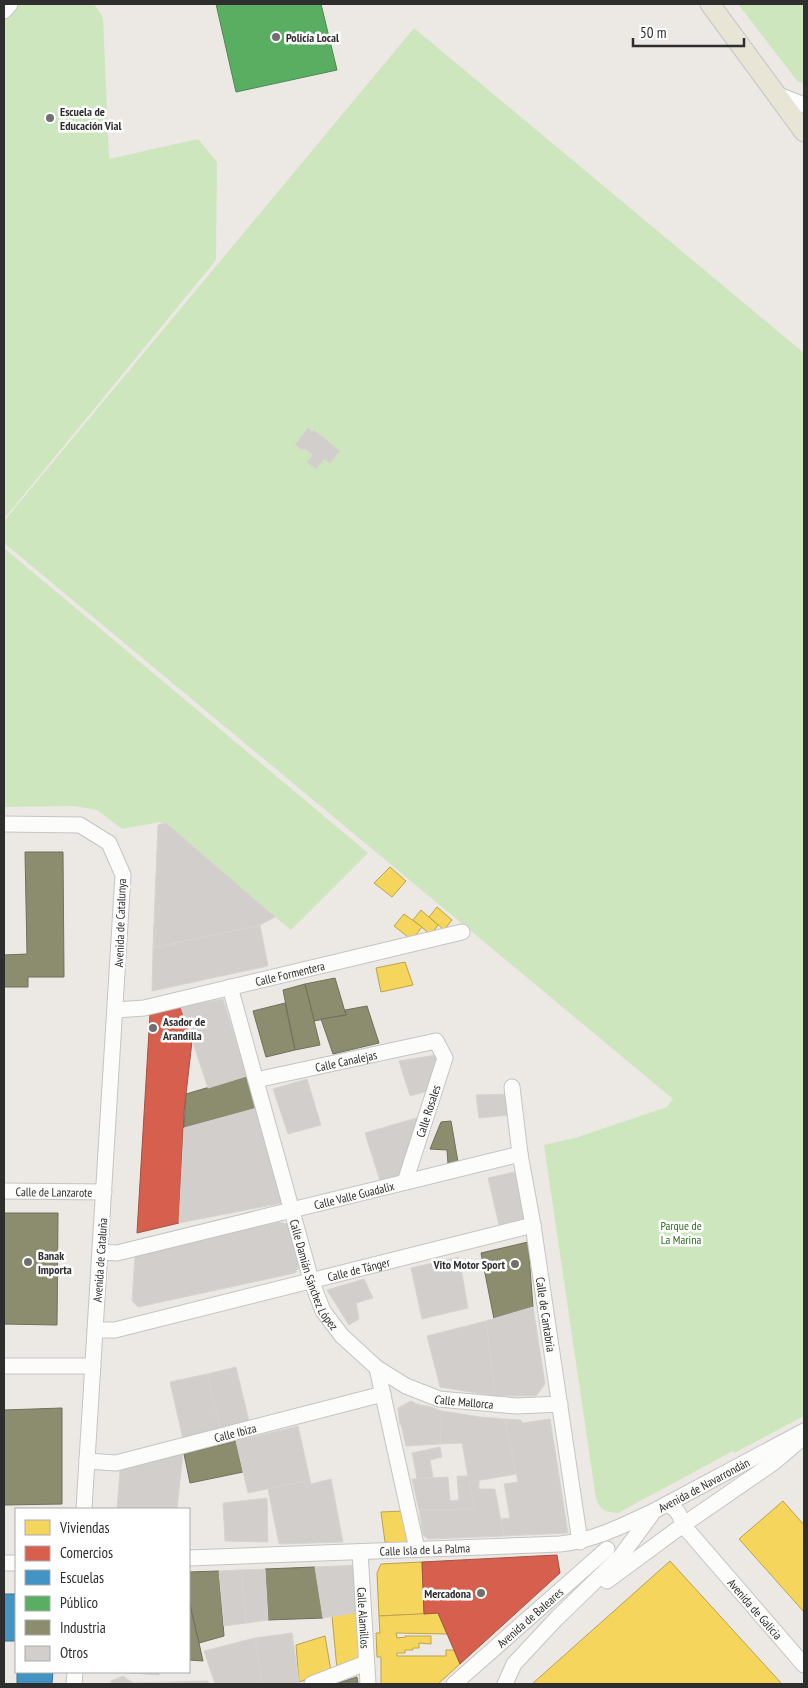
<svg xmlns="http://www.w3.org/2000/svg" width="808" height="1688" viewBox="0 0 808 1688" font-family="'PT Sans Narrow',sans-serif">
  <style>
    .green { fill: #cee6be }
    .homes { fill: #f6d55c; stroke: #baa34e }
    .shops { fill: #d6604d; stroke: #a45144 }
    .schools { fill: #4393c3; stroke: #3d7596 }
    .public { fill: #5aae61; stroke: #4d8852 }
    .industry { fill: #8c8c6e; stroke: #70705b }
    .building { fill: #d1cecb; stroke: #d7d4d0 }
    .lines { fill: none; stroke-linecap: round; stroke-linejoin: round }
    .minor-casing { stroke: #c5c4c5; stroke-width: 17 }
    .major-casing { stroke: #c6c5c4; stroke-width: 21 }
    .minor { stroke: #fcfcfb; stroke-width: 15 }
    .major { stroke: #e8e4d6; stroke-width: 19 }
    .poi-dot { fill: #706f6e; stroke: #fff; stroke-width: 2 }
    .labels { text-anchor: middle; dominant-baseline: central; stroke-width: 5; stroke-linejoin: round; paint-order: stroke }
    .poi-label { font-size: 12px; font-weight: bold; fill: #2e2e2e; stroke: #fff; text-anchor: start }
    .street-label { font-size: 12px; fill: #2e2e2e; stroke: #fff }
    .park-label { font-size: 12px; fill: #2c6e1b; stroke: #fff }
  </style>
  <rect width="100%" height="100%" fill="#ece8e4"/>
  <g class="green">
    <polygon points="4,4 94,4 103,18 109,159 198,139 217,162 216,260 4,519"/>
    <polygon points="738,4 804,4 804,83 798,82"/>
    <path d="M 414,28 L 804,353 L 804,1416 L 734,1453 L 733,1451 L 618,1513 C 608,1513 599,1510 596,1499 L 544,1145 L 575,1138 L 667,1107 L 673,1099 L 4,543 L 4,521 Z"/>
    <polygon points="4,548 368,853 291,930 160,822 122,829 97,810 73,806 4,807"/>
  </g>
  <g class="homes">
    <polygon points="390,867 406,881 392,897 374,883"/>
    <polygon points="437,907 452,920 444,930 429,917"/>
    <polygon points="421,910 438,925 431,935 413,920"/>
    <polygon points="404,914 422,927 412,940 394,926"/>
    <polygon points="405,962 413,985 381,992 376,968"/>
    <polygon points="783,1501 804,1525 804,1612 739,1539"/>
    <polygon points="403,1511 409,1545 385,1542 381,1512"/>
    <polygon points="670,1561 782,1684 532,1684"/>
    <polygon points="422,1562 424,1614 379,1616 377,1573 381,1564"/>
    <polygon points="360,1612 362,1660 337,1669 332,1616"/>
    <polygon points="438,1613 447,1634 396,1633 397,1638 406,1637 405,1636 431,1636 431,1644 419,1643 419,1648 413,1648 413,1650 405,1650 405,1653 397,1653 397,1656 446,1656 446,1650 455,1650 460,1664 438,1684 381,1684 381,1657 377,1657 376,1633 380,1633 379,1616"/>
    <polygon points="325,1636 331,1671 299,1682 296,1645"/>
  </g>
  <g class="shops">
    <polygon points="181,1007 192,1041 184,1112 179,1223 137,1233 150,1014"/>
    <polygon points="557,1555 560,1573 460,1664 438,1613 424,1614 422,1562"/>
  </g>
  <g class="schools">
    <rect x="4" y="1594" width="12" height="47"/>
    <polygon points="17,1672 53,1672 52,1684 17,1684"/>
  </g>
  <polygon class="public" points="216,4 321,4 337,70 236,92"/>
  <g class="industry">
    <polygon points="25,852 63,852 64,977 28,977 28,987 4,987 4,955 27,954"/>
    <polygon points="335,978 346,1015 314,1021 305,984"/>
    <polygon points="305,984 320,1045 295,1050 283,990"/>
    <polygon points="285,1003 295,1050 266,1057 253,1011"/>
    <polygon points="367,1006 379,1043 333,1054 321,1019 346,1015 345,1010"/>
    <polygon points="247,1076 257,1108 184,1128 186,1094"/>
    <polygon points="451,1121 458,1162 448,1164 447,1150 430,1149 441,1122"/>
    <polygon points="4,1213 58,1213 57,1325 4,1324"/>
    <polygon points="528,1242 533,1307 494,1319 481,1253"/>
    <polygon points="62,1408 62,1504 4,1505 4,1410"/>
    <polygon points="236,1441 243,1472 190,1483 184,1454"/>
    <polygon points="315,1567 323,1618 268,1620 265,1569"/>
    <polygon points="219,1571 224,1636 199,1643 189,1601 189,1572"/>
    <polygon points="189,1601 199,1643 203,1661 189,1660"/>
    <polygon points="357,1677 358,1684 337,1684 338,1683"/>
  </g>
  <g class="building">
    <polygon points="308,428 312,432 314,430 340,451 330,463 324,459 316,469 307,462 313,455 304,448 302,450 295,445"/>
    <polygon points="166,823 275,917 260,925 153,948 158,825"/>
    <polygon points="260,925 268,966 152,991 153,948"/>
    <polygon points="223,999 247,1076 208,1088 181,1007"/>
    <polygon points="436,1055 439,1064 428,1091 410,1096 399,1061"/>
    <polygon points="307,1079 321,1125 288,1134 273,1089"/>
    <polygon points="507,1094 510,1115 479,1118 476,1095"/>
    <polygon points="257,1108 282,1203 179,1223 184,1128"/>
    <polygon points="420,1117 400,1176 380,1181 365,1133"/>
    <polygon points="514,1172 519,1176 526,1218 499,1225 488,1178"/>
    <polygon points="279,1222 290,1225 299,1267 295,1273 138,1307 132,1301 135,1256 139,1252"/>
    <polygon points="459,1257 468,1308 422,1319 411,1268"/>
    <polygon points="364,1279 373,1298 356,1303 359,1319 349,1325 327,1290"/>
    <polygon points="533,1307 545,1384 536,1396 495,1396 486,1321"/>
    <polygon points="486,1321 495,1396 440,1387 427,1336"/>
    <polygon points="236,1367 249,1421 220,1428 207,1374"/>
    <polygon points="207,1374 220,1428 183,1439 170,1382"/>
    <polygon points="411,1401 415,1403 415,1404 419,1404 419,1405 428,1406 442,1411 440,1444 406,1446 401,1424 400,1425 398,1408"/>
    <polygon points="442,1411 480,1417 505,1419 517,1474 469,1482 462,1443 440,1444"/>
    <polygon points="505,1419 521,1420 522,1423 550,1419 568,1533 504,1536 501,1519 510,1518 504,1484 518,1482"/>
    <polygon points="298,1426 310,1480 248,1493 236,1441"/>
    <polygon points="440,1447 442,1457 430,1460 433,1477 417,1479 412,1453"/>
    <polygon points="183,1453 177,1509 117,1509 120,1470"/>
    <polygon points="457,1476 468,1476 474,1509 419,1510 412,1479 448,1477 450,1501 459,1500"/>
    <polygon points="331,1479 343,1542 279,1544 268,1489 310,1480 311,1484"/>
    <polygon points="479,1480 479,1489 495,1489 504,1536 428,1539 423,1535 419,1510 474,1509 469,1482"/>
    <polygon points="267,1498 268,1542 225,1541 223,1503"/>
    <polygon points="361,1565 360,1612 323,1618 315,1567"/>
    <polygon points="265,1569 268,1620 246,1623 241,1570"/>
    <polygon points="241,1570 246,1623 224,1626 219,1571"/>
    <polygon points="292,1633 299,1682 295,1684 262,1684 255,1638"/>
    <polygon points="255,1638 262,1684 215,1684 204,1651"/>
    <polygon points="115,1672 159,1672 159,1675"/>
    <polygon points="123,1676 133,1683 208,1681 209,1684 111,1684 111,1681"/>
  </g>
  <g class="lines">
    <g class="minor-casing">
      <g id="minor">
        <polyline points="4,11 10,4"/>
        <polyline points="776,94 804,105"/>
        <polyline points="4,824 80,825 109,843 123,875 84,1509"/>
        <path id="s1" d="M 230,987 L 311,1280 L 323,1311 L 342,1336 L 377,1368 L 406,1386 L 439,1399 L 517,1406 L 560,1404"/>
        <path id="s2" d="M 116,1010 L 144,1008 L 462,932"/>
        <path id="s3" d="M 256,1080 L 436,1041 L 445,1058 L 405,1182"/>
        <path id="s4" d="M 512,1087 L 520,1154 L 533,1225 L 580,1542"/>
        <path id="s5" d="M 4,1191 L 104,1192"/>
        <path id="s6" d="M 101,1252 L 117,1253 L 520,1154"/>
        <path id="s7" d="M 96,1330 L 115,1330 L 533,1225"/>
        <polyline points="4,1366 93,1366"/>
        <polyline points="377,1368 417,1549"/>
        <path id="s8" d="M 87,1461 L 116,1463 L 383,1394"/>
        <path id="s9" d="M 667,1504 C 677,1509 680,1514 683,1525 L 804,1665"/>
        <path id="s10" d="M 360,1552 L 368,1684"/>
        <path id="s11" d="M 189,1558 L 560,1544 C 595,1540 622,1526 654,1511"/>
        <polyline points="4,1563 16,1563"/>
        <polyline points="607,1581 683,1525 773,1463 799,1441"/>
        <polyline points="74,1684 75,1672"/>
        <polyline points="312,1684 366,1663"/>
        <path id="s12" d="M 454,1684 L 607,1549"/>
        <path id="s13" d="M 505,1684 L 514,1664 L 556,1619 L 621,1556 L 654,1511 L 804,1431"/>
      </g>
    </g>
    <g class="major-casing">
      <polyline id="major" points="710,4 804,132"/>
    </g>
    <use href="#minor" class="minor"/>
    <use href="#major" class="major"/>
  </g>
  <g class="poi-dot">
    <circle cx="276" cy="37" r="5"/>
    <circle cx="50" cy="118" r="5"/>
    <circle cx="153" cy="1028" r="5"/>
    <circle cx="28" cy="1262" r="5"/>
    <circle cx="515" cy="1264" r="5"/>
    <circle cx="481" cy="1593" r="5"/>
  </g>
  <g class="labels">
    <g class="poi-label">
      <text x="286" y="37">Policía Local</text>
      <text x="60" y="111">Escuela de<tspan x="60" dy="14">Educación Vial</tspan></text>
      <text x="163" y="1021">Asador de<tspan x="163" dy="14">Arandilla</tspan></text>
      <text x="38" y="1255">Banak<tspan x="38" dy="14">Importa</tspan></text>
      <text x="505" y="1264" text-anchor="end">Vito Motor Sport</text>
      <text x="471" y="1593" text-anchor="end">Mercadona</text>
    </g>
    <g class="street-label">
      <text transform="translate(120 923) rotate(-88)">Avenida de Catalunya</text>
      <text stroke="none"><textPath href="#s2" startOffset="178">Calle Formentera</textPath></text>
      <text stroke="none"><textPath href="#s3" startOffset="92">Calle Canalejas</textPath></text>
      <text transform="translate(428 1111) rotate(-72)">Calle Rosales</text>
      <text stroke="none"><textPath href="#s5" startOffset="50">Calle de Lanzarote</textPath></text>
      <text stroke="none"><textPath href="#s6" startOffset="260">Calle Valle Guadalix</textPath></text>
      <text transform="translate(100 1260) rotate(-86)">Avenida de Cataluña</text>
      <text stroke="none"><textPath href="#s7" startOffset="270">Calle de Tánger</textPath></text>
      <text stroke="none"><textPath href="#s1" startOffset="300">Calle Damián Sánchez López</textPath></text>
      <text stroke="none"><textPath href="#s4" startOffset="230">Calle de Cantabria</textPath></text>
      <text stroke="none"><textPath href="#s1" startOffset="511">Calle Mallorca</textPath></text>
      <text stroke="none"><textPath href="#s8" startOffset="152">Calle Ibiza</textPath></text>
      <text stroke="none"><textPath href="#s13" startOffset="286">Avenida de Navarrondán</textPath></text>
      <text stroke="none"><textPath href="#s11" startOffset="236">Calle Isla de La Palma</textPath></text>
      <text stroke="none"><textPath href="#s9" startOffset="138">Avenida de Galicia</textPath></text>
      <text stroke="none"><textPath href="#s12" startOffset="101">Avenida de Baleares</textPath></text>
      <text stroke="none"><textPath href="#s10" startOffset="66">Calle Alamillos</textPath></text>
    </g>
    <g class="park-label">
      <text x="681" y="1225">Parque de<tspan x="681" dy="14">La Marina</tspan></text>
    </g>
  </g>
  <rect width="808" height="1688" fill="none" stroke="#2e2e2e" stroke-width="10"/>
  <rect x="15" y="1508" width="175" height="165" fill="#ffffff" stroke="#ababab"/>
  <rect x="25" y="1520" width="25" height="15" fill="#f6d55c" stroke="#ababab"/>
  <text x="60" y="1533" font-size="15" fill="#2e2e2e">Viviendas</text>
  <rect x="25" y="1546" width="25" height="15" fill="#d6604d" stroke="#ababab"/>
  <text x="60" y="1558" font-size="15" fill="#2e2e2e">Comercios</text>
  <rect x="25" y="1570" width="25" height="15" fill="#4393c3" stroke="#ababab"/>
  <text x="60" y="1583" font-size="15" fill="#2e2e2e">Escuelas</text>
  <rect x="25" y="1596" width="25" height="15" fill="#5aae61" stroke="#ababab"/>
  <text x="60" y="1608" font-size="15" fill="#2e2e2e">Público</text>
  <rect x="25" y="1620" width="25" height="15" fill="#8c8c6e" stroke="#ababab"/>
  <text x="60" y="1633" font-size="15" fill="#2e2e2e">Industria</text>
  <rect x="25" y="1646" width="25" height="15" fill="#d1cecb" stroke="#ababab"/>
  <text x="60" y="1658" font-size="15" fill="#2e2e2e">Otros</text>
  <path d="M633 38v8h111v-8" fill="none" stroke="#2e2e2e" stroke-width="2.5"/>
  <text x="640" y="38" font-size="15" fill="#2e2e2e" stroke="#ffffff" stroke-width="4" paint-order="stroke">50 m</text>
</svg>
